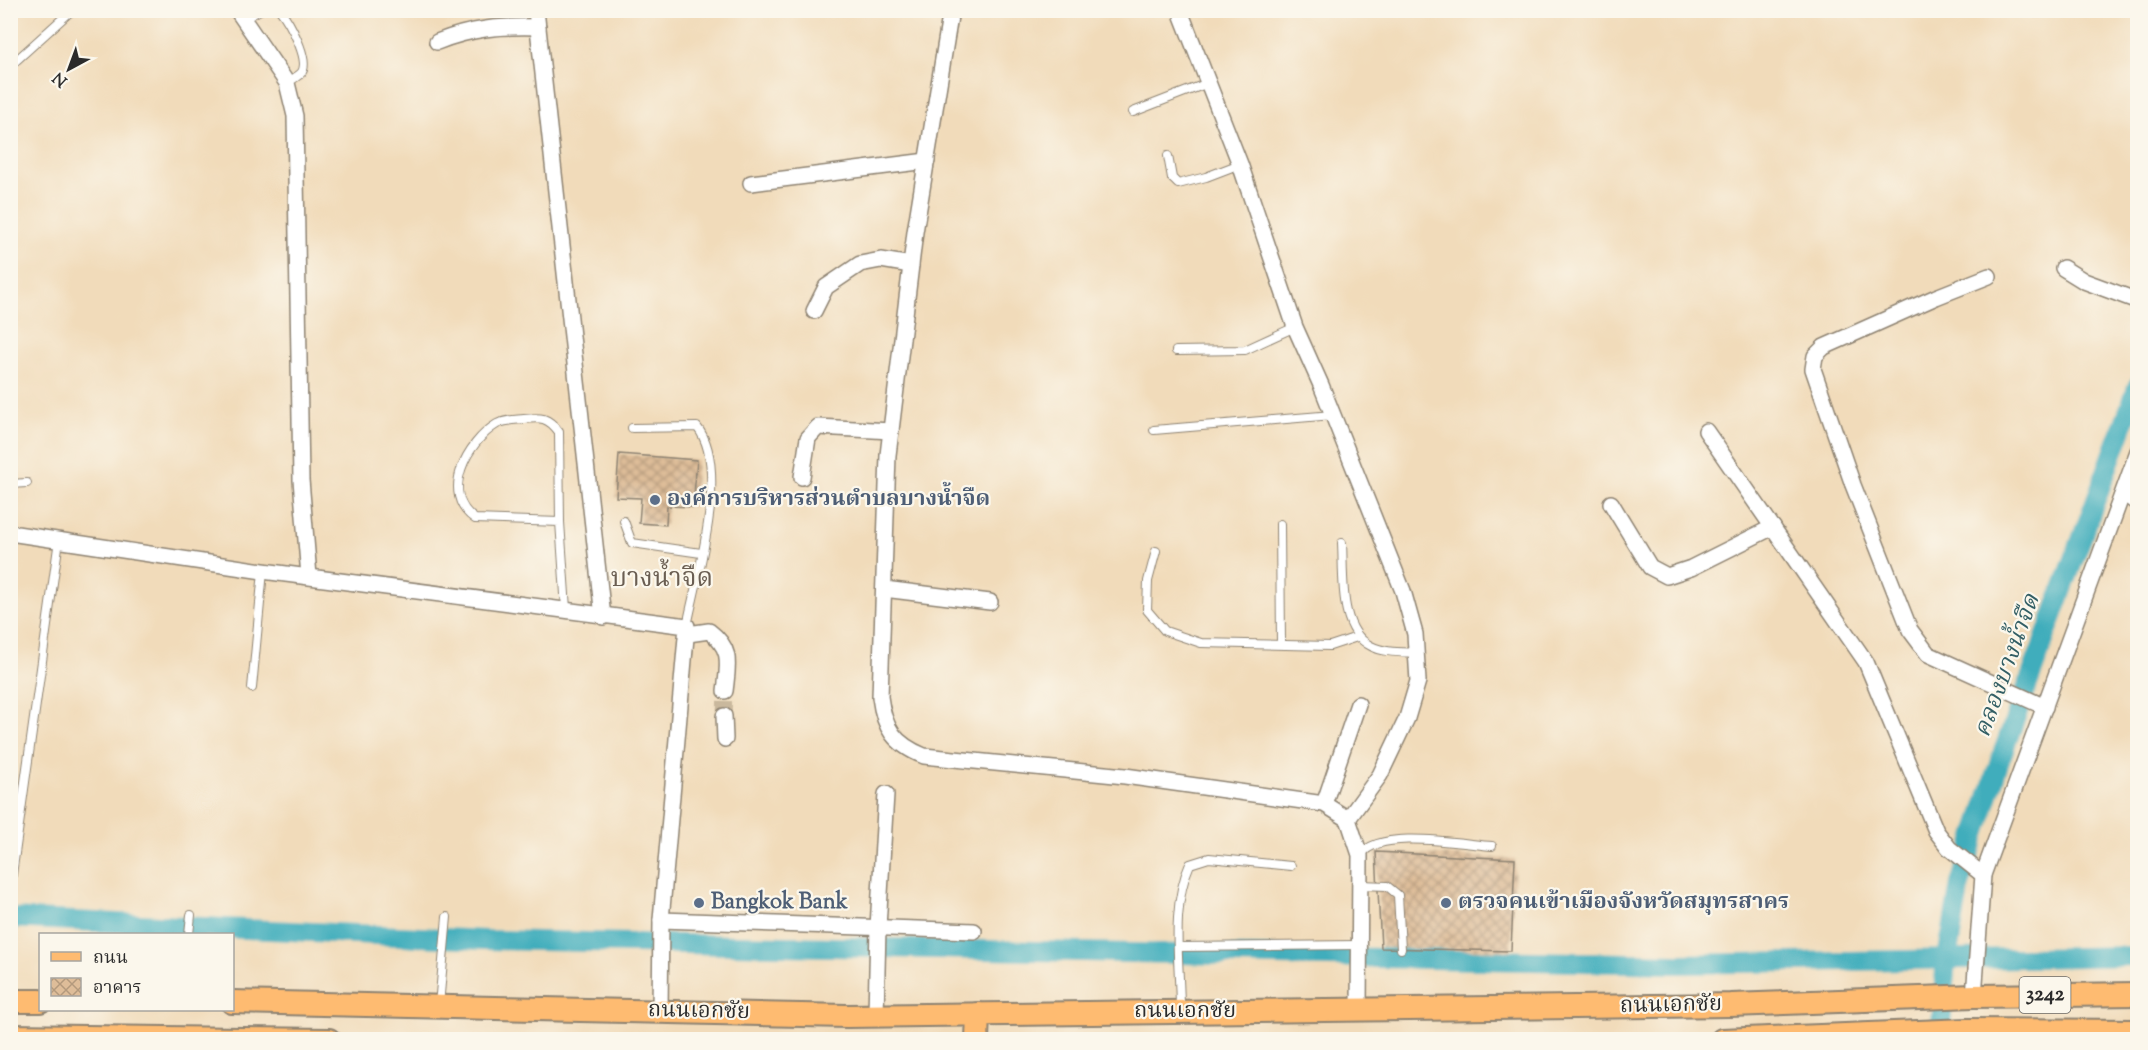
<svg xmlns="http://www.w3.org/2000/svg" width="2148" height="1050" viewBox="0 0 2148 1050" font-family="'Sorts Mill Goudy','Noto Serif Thai',serif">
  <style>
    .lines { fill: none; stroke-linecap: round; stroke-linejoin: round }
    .canal { stroke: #3fadbc; stroke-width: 20 }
    .building { fill: url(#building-cross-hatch) }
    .street-tunnel { stroke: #c9b89d; stroke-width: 15; stroke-dasharray: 15 8; stroke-linecap: butt }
    .lane-casing { stroke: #8e8372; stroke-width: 10 }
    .street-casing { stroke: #8e8372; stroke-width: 18 }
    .primary-casing { stroke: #8e8372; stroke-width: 26 }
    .lane { stroke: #fff; stroke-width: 8 }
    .street { stroke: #fff; stroke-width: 15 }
    .primary { stroke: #febb71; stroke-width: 22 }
    .service-dot { fill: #5c6f8a; stroke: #fbf7ec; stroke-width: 2 }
    .labels { text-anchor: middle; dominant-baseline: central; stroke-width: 4.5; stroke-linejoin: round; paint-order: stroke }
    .shield { fill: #fbf7ec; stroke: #696865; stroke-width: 1.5 }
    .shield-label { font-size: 21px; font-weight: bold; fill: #2b2b2b }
    .service-label { font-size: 22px; font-weight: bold; fill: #4e5e75; stroke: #fbf7ec; text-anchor: start }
    .street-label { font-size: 22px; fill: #2b2b2b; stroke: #fbf7ec }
    .water-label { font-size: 24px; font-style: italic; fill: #335f65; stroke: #fbf7ec }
    .quarter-label { font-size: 26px; fill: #6a5e52; stroke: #fbf7ec }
  </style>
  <defs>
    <pattern id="building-cross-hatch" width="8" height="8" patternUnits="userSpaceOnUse" patternTransform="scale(1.5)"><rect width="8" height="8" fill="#debd99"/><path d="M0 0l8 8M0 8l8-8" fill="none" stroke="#b49a7d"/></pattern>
  </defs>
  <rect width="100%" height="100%" fill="#fbf7ec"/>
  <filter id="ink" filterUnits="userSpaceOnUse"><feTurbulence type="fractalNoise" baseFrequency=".0167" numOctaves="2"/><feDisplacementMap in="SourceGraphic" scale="12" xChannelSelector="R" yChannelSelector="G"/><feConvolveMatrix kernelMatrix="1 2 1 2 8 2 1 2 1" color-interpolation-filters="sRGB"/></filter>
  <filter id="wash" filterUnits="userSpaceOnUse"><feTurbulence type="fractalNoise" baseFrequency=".008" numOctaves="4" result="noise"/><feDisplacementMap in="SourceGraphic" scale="24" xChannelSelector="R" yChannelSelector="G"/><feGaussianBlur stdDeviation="1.35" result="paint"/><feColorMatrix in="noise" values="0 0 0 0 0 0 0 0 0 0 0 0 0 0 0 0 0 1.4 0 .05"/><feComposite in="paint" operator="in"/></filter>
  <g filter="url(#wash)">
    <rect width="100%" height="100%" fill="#f1dbba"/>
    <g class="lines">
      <g class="canal">
        <polyline points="10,918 485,940 1678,964 2138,956"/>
        <polyline points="1940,1040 1945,970 1960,884 2000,760 2138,385"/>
      </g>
    </g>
    <g id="blocks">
      <g class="building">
        <polygon points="619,454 697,460 693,507 667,506 666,525 639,523 641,498 616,497"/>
        <polygon points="1376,852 1515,859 1511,951 1381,948"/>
      </g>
    </g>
  </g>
  <g filter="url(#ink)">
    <use href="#blocks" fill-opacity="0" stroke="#8e8372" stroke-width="1.5"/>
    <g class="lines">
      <polyline class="street-tunnel" points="724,716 725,691"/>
      <g class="lane-casing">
        <g id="lane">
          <path d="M 280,10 C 289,21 310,59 302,72 C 299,76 291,80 287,83"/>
          <polyline points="244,19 260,10"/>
          <polyline points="10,66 72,10"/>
          <polyline points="1133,112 1208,83"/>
          <polyline points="1168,156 1172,178 1178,184 1206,177 1240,164"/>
          <polyline points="1176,351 1245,350 1295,327"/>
          <path d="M 632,428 L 697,427 C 730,467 697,576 687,626"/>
          <polyline points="1154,430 1333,415"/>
          <polyline points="10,484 27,483"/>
          <polyline points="624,521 632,543 701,553"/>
          <path d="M 560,522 L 475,519 C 439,494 467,442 497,424 C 504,420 515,420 524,419 C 541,417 548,417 559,432 L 560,522 L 566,609"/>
          <polyline points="1280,524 1281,644"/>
          <path d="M 1342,543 C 1344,575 1338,630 1371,646 C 1384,653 1403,652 1417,653"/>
          <polyline points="1156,551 1148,581 1147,610 1165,631 1201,643 1330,646 1357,637"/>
          <polyline points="252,688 263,571"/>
          <path d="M 1361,855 C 1379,828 1462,844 1492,846"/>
          <polyline points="1361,885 1387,886 1398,895 1401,949"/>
          <polyline points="10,889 59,540"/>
          <polyline points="189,934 191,915"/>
          <polyline points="1178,947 1360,945"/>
          <polyline points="439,1005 447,917"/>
          <path d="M 1180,1010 C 1180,963 1170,908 1190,864 L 1209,858 L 1291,866"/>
        </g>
      </g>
      <g class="street-casing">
        <g id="street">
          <polyline points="237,10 287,83 295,116 301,480 309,576"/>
          <polyline points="536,10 603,617"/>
          <path d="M 951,10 L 915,232 L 888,455 L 880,697 C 884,728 894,744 924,756 L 1125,776 L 1324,804 L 1348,819 L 1360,855 L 1359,1011"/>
          <polyline points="1182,16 1240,164 1295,327 1321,385 1403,591 1415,634 1418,681 1407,718 1380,775 1348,819"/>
          <path d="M 437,42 C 472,28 500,26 538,27"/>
          <polyline points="751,183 927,161"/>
          <polyline points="2063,268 2084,281 2138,301"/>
          <polyline points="1989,276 1936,297 1824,347 1815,356 1813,369 1853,485 1910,630 1928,654 2045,707"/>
          <polyline points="814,311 826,287 860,264 881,260 911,265"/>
          <polyline points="1706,431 1866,662 1936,831 1949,848 1983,875"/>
          <polyline points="802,477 808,438 818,427 891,431"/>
          <polyline points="2124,493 2138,504"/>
          <polyline points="1611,503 1650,567 1667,576 1691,568 1773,527"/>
          <polyline points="10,533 263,571 687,626 661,920 660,1011"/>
          <polyline points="884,589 990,602"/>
          <path d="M 688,634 L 709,631 C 733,649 728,664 725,691"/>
          <polyline points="724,716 725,739"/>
          <polyline points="1324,804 1358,704"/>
          <polyline points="661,920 974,931"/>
          <polyline points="1974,996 1983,875 2138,451"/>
          <polyline points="876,1015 878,927 886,794"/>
        </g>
      </g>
      <g class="primary-casing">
        <g id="primary">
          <polyline points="10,1001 40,1001"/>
          <polyline points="232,1002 847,1016 1731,1005 1974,996 2138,994"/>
          <polyline points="10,1036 329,1040"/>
          <polyline points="977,1040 978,1014"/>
          <polyline points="1722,1040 1967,1030 2138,1031"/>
        </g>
      </g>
      <use href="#lane" class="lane"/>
      <use href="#street" class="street"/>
      <use href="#primary" class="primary"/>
    </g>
  </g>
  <g class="service-dot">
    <circle cx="655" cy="500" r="6"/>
    <circle cx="699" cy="903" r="6"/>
    <circle cx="1446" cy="903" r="6"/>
  </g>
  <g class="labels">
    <rect class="shield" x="2019.5" y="977" width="51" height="36" rx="4.5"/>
    <g class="shield-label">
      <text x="2045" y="995">3242</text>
    </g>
    <g class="service-label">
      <text x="667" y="500">องค์การบริหารส่วนตำบลบางน้ำจืด</text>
      <text x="711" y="903">Bangkok Bank</text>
      <text x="1458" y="903">ตรวจคนเข้าเมืองจังหวัดสมุทรสาคร</text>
    </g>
    <g class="street-label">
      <text transform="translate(1671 1006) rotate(-1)">ถนนเอกชัย</text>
      <text transform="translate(699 1012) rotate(1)">ถนนเอกชัย</text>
      <text x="1185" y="1012">ถนนเอกชัย</text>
    </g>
    <g class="water-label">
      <text transform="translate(2008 666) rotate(-70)">คลองบางน้ำจืด</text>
    </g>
    <g class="quarter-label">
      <text x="662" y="579">บางน้ำจืด</text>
    </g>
  </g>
  <rect width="2148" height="1050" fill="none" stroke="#fbf7ec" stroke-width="36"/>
  <rect x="39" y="933" width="195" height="78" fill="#fbf7ec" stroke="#a8a59f" stroke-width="1.5"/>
  <rect x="51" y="952" width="30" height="9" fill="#febb71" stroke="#a8a59f" stroke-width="1.5"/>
  <text x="93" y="963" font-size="18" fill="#2b2b2b">ถนน</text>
  <rect x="51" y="978" width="30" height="18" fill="url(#building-cross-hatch)" stroke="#a8a59f" stroke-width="1.5"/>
  <text x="93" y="993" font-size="18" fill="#2b2b2b">อาคาร</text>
  <g transform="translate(69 69) rotate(221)" stroke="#fbf7ec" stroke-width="4.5" paint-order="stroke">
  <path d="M0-4.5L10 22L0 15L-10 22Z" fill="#2b2b2b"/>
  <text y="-9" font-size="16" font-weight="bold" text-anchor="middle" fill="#2b2b2b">N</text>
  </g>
</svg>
